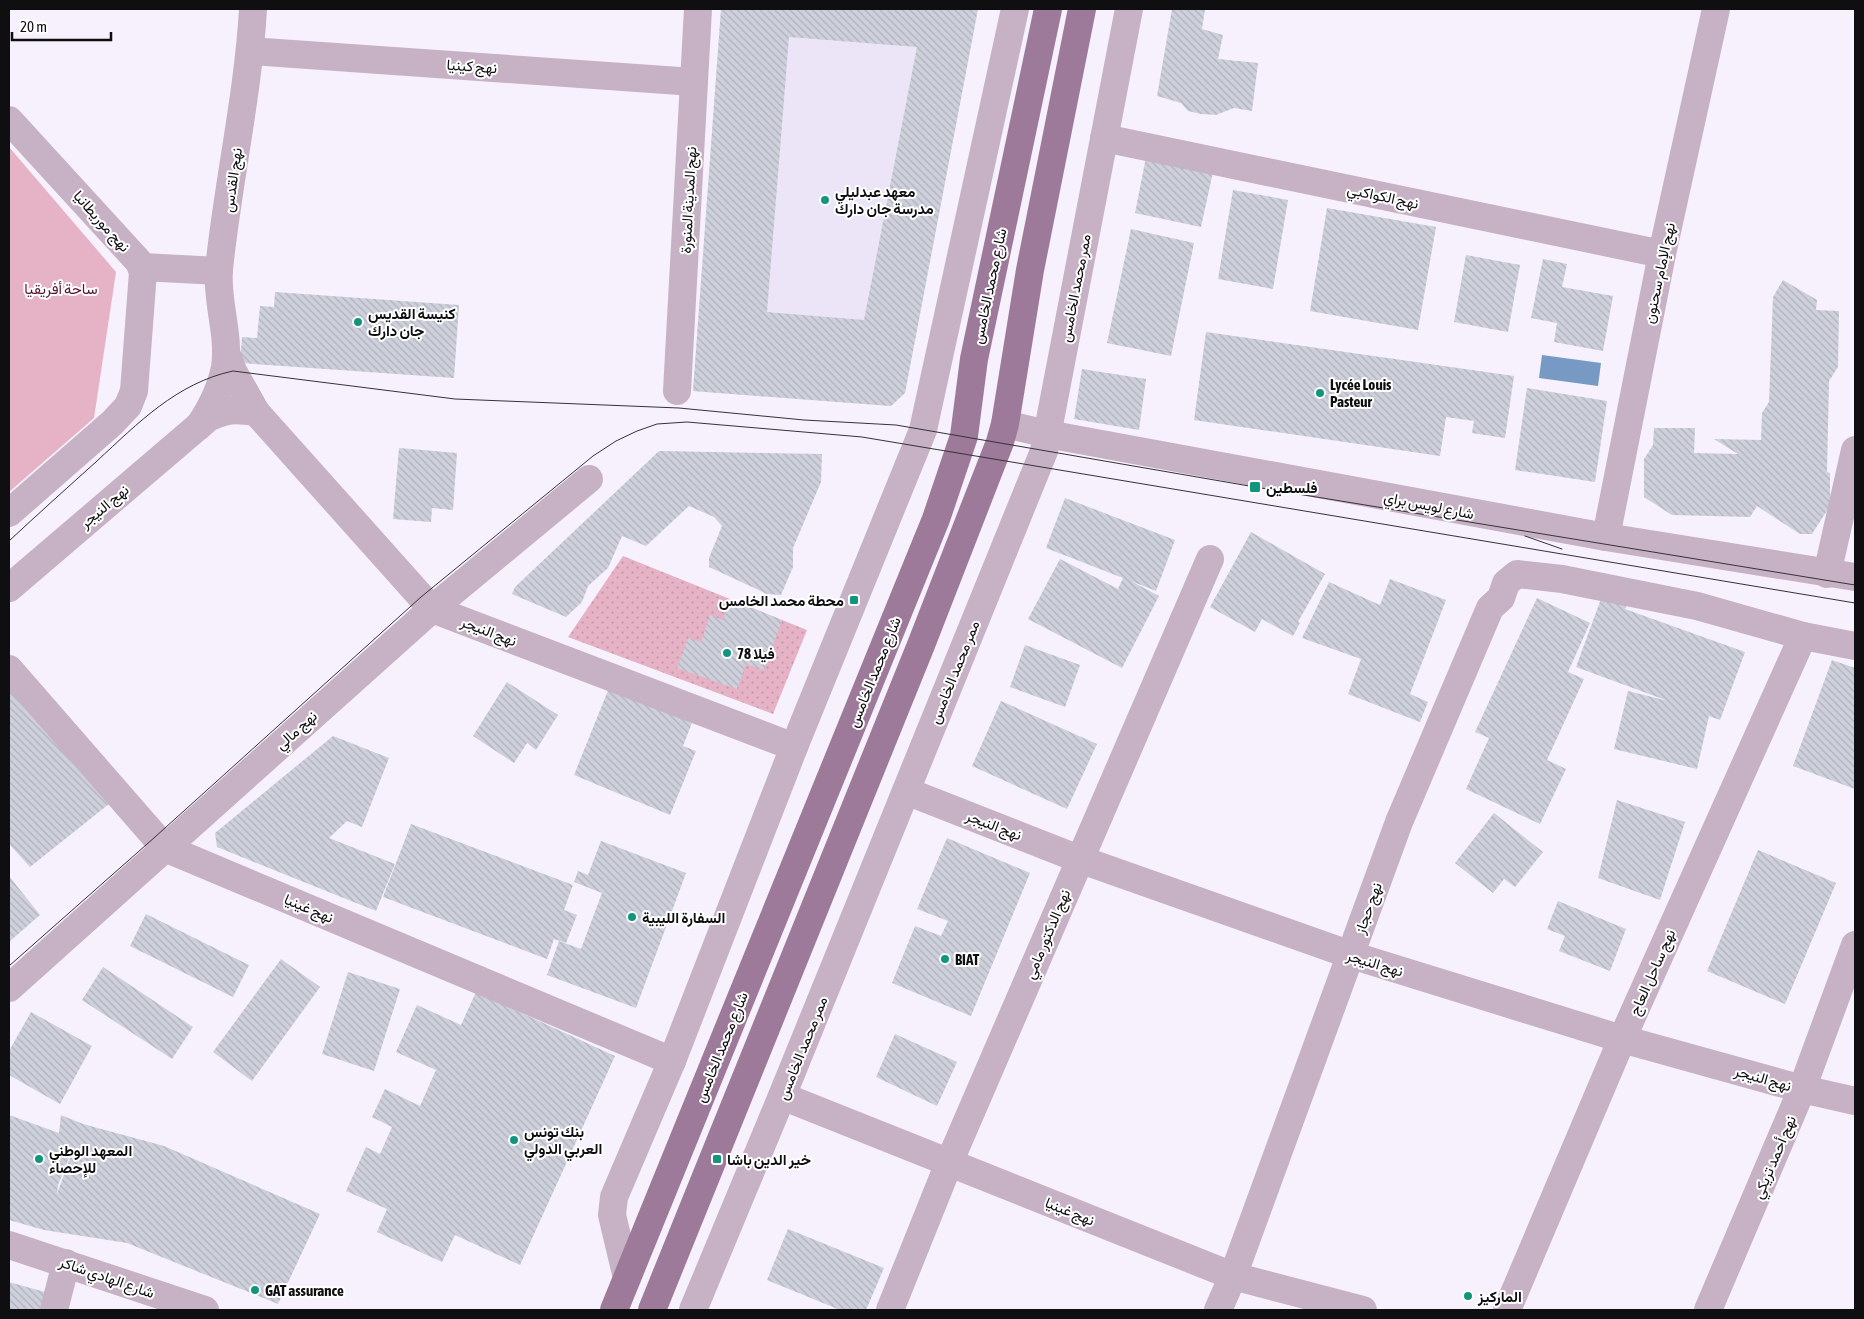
<svg xmlns="http://www.w3.org/2000/svg" width="1864" height="1319" viewBox="0 0 1864 1319" font-family="'Asap Condensed',Vazirmatn,sans-serif">
  <style>
    .built { fill: #ece5f7 }
    .park { fill: #e6b2c5 }
    .garden { fill: url(#garden-dots) }
    .water { fill: #779ac4 }
    .building { fill: url(#building-back-hatch); fill-rule: evenodd }
    .lines { fill: none; stroke-linecap: round; stroke-linejoin: round }
    .minor { stroke: #c6b2c4; stroke-width: 28 }
    .major { stroke: #9d7a9a; stroke-width: 28 }
    .tram { stroke: #353338; stroke-width: 1 }
    .poi-dot { fill: #12957f; stroke: #fff; stroke-width: 2 }
    .labels { text-anchor: middle; dominant-baseline: central; stroke-width: 4; stroke-linejoin: round; paint-order: stroke }
    .street-label { font-size: 15px; fill: #0f0e11; stroke: #fff }
    .poi-label { font-size: 15px; font-weight: bold; fill: #0f0e11; stroke: #fff; text-anchor: start }
    .park-label { font-size: 15px; fill: #561334; stroke: #fff }
  </style>
  <defs>
    <pattern id="garden-dots" width="8" height="8" patternUnits="userSpaceOnUse" patternTransform="scale(1.25)"><rect width="8" height="8" fill="#e6b2c5"/><path d="M2 2h.1M6 6h.1" fill="none" stroke="#c498a8" stroke-width="1.8" stroke-linecap="round"/></pattern>
    <pattern id="building-back-hatch" width="6" height="6" patternUnits="userSpaceOnUse" patternTransform="scale(1.25)"><rect width="6" height="6" fill="#ced0dc"/><path d="M-1 5l2 2M0 0l6 6M5-1l2 2" fill="none" stroke="#b0b1bc"/></pattern>
  </defs>
  <rect width="100%" height="100%" fill="#f6f1fd"/>
  <polygon class="built" points="721,9 978,9 905,393 891,406 693,391"/>
  <polygon class="park" points="9,147 116,272 94,418 9,492"/>
  <polygon class="garden" points="623,556 807,630 773,714 568,637"/>
  <polygon class="water" points="1542,355 1601,363 1598,386 1539,378"/>
  <g class="building">
    <path d="M 721,9 L 978,9 L 905,393 L 891,406 L 693,391 ZM 789,37 L 917,47 L 864,320 L 767,312 Z"/>
    <polygon points="1172,9 1205,9 1202,29 1223,35 1218,59 1258,63 1252,111 1234,108 1216,115 1201,114 1188,111 1181,103 1157,96"/>
    <polygon points="1146,157 1213,172 1201,227 1135,213"/>
    <polygon points="1233,190 1288,200 1273,289 1218,279"/>
    <polygon points="1327,208 1436,227 1418,330 1310,311"/>
    <polygon points="1131,229 1194,243 1171,356 1107,343"/>
    <polygon points="1466,255 1520,265 1508,332 1454,322"/>
    <polygon points="1543,259 1567,264 1562,287 1613,296 1603,351 1554,342 1557,323 1531,318"/>
    <polygon points="1783,280 1817,300 1816,310 1839,311 1838,367 1829,381 1827,472 1830,473 1830,506 1812,534 1800,534 1757,506 1750,517 1672,515 1644,497 1644,459 1653,445 1654,428 1695,428 1694,453 1738,454 1714,439 1761,440 1762,413 1769,402 1773,297"/>
    <polygon points="275,292 459,305 454,378 240,363 242,337 257,338 260,306 274,307"/>
    <polygon points="1206,332 1514,376 1505,438 1472,433 1474,421 1446,417 1440,456 1194,420"/>
    <polygon points="1082,369 1146,379 1139,430 1074,419"/>
    <polygon points="1527,388 1607,401 1595,482 1515,470"/>
    <polygon points="399,448 457,453 453,510 432,508 431,522 393,519"/>
    <polygon points="659,451 822,454 821,482 793,548 793,567 781,595 767,594 709,567 709,558 722,526 714,517 689,506 646,546 622,536 608,568 588,586 582,602 566,617 512,594 515,587"/>
    <polygon points="1065,498 1175,540 1156,591 1131,581 1159,596 1122,668 1028,619 1060,559 1118,589 1123,578 1046,548"/>
    <polygon points="1251,532 1325,574 1298,622 1300,623 1293,636 1262,619 1255,632 1210,607"/>
    <polygon points="1390,579 1446,600 1410,694 1428,702 1420,722 1348,694 1361,659 1302,638 1329,582 1380,605"/>
    <polygon points="1602,596 1627,605 1625,609 1745,652 1720,720 1709,716 1697,769 1614,749 1628,691 1668,701 1576,667"/>
    <polygon points="1537,598 1590,623 1568,672 1584,679 1547,760 1566,769 1540,824 1466,789 1489,738 1475,732"/>
    <polygon points="730,599 782,620 764,670 746,664 737,689 677,668 688,638 701,642 710,615 723,620"/>
    <polygon points="1025,645 1080,665 1065,707 1010,687"/>
    <polygon points="1832,660 1855,668 1855,789 1793,766"/>
    <polygon points="507,682 558,715 536,750 527,743 514,763 473,736"/>
    <polygon points="9,684 109,804 30,867 10,845 9,846"/>
    <polygon points="609,688 692,723 683,746 696,751 670,815 574,775"/>
    <polygon points="1001,701 1097,744 1067,809 972,766"/>
    <polygon points="333,736 389,758 362,827 347,821 329,838 395,864 376,911 217,847 215,833"/>
    <polygon points="1617,800 1685,822 1660,900 1598,878"/>
    <polygon points="1494,813 1543,852 1515,887 1504,879 1493,893 1455,863"/>
    <polygon points="411,824 573,885 564,910 577,915 566,943 554,939 547,959 383,897"/>
    <polygon points="947,838 1030,873 971,1016 892,983 915,926 941,936 948,921 917,909"/>
    <polygon points="601,841 686,873 636,1008 547,975 559,941 581,949 602,893 574,882 578,871 588,875"/>
    <polygon points="1758,850 1836,883 1785,1004 1707,971"/>
    <polygon points="9,876 40,915 9,942"/>
    <polygon points="1558,901 1626,929 1610,971 1559,951 1565,936 1547,929"/>
    <polygon points="146,914 249,965 233,997 130,946"/>
    <polygon points="281,959 320,987 252,1081 213,1052"/>
    <polygon points="103,967 193,1027 172,1059 82,1000"/>
    <polygon points="348,972 400,989 374,1071 322,1054"/>
    <polygon points="476,992 615,1056 520,1265 455,1235 442,1262 377,1232 387,1209 346,1191 366,1147 380,1154 392,1127 372,1117 385,1089 420,1106 436,1070 396,1052 417,1005 461,1025"/>
    <polygon points="31,1012 92,1046 60,1104 9,1075 9,1051"/>
    <polygon points="895,1034 957,1062 937,1106 876,1077"/>
    <path d="M 9,1115 L 59,1133 L 61,1115 L 83,1124 L 164,1146 L 320,1214 L 278,1304 L 127,1243 L 44,1230 L 9,1220 ZM 76,1141 L 57,1194 L 58,1185 Z"/>
    <polygon points="788,1229 884,1268 866,1310 840,1310 767,1280"/>
    <polygon points="9,1282 45,1292 40,1310 9,1310"/>
  </g>
  <g class="lines">
    <g class="minor">
      <polyline points="250,51 694,82"/>
      <polyline points="9,120 139,262 143,272 134,391 128,406 112,423 9,513"/>
      <polyline points="1104,138 1662,254"/>
      <polyline points="142,267 219,271"/>
      <polyline points="226,352 233,371 256,412 432,609 794,747"/>
      <polyline points="677,391 698,9"/>
      <polyline points="1005,424 1047,434 1606,537 1855,577"/>
      <path d="M 199,426 C 211,408 221,388 225,367 C 230,335 216,301 219,269 C 228,182 248,96 253,9"/>
      <polyline points="1606,537 1662,254 1716,9"/>
      <polyline points="1827,574 1855,450"/>
      <path d="M 9,588 L 208,418 C 226,409 235,409 256,412"/>
      <polyline points="9,669 165,848 672,1061"/>
      <polyline points="906,791 1079,859 1351,955 1622,1039 1802,1089 1855,1101"/>
      <polyline points="9,988 432,609 589,479"/>
      <polyline points="782,1096 1233,1276 1363,1310"/>
      <polyline points="9,1245 205,1310"/>
      <polyline points="627,1278 612,1215 614,1197 672,1061 794,747 923,430 1015,9"/>
      <polyline points="54,1310 66,1263"/>
      <polyline points="693,1310 782,1096 1044,451 1129,9"/>
      <polyline points="890,1310 949,1163 1210,559"/>
      <polyline points="1218,1310 1233,1276 1399,822 1490,608 1501,598 1506,583 1517,574 1562,579 1697,606 1803,636 1855,646"/>
      <polyline points="1507,1310 1622,1039 1803,636"/>
      <polyline points="1708,1310 1802,1089 1855,945"/>
    </g>
    <g class="major">
      <polyline points="614,1310 936,519 964,436 974,359 1048,9"/>
      <polyline points="652,1310 921,645 1000,442 1005,424 1030,270 1082,9"/>
    </g>
    <g class="tram">
      <polyline points="1525,536 1562,549"/>
      <path d="M 9,541 C 38,514 68,487 97,461 C 138,423 177,383 233,371 L 455,399 L 679,408 L 804,420 L 896,425 L 1255,487 L 1855,585"/>
      <polyline points="9,966 155,837 421,597 593,456 616,441 637,431 657,424 687,422 862,437 1855,603"/>
    </g>
  </g>
  <g class="poi-dot">
    <circle cx="825" cy="200" r="5"/>
    <circle cx="358" cy="322" r="5"/>
    <circle cx="1320" cy="393" r="5"/>
    <rect x="1249" y="481" width="12" height="12" rx="2.5"/>
    <rect x="849" y="595" width="10" height="10" rx="2.5"/>
    <circle cx="727" cy="653" r="5"/>
    <circle cx="632" cy="917" r="5"/>
    <circle cx="945" cy="959" r="5"/>
    <circle cx="514" cy="1140" r="5"/>
    <circle cx="39" cy="1159" r="5"/>
    <rect x="712" y="1154" width="10" height="10" rx="2.5"/>
    <circle cx="255" cy="1290" r="5"/>
    <circle cx="1468" cy="1296" r="5"/>
  </g>
  <g class="labels">
    <g class="street-label">
      <text transform="translate(472 66) rotate(4)">نهج كينيا</text>
      <text transform="translate(232 180) rotate(-82)">نهج القدس</text>
      <text transform="translate(1383 196) rotate(12)">نهج الكواكبي</text>
      <text transform="translate(688 200) rotate(-87)">نهج المدينة المنورة</text>
      <text transform="translate(102 221) rotate(48)">نهج موريطانيا</text>
      <text transform="translate(1659 273) rotate(-78)">نهج الإمام سحنون</text>
      <text transform="translate(989 286) rotate(-78)">شارع محمد الخامس</text>
      <text transform="translate(1075 288) rotate(-79)">ممر محمد الخامس</text>
      <text transform="translate(1429 505) rotate(11)">شارع لويس براي</text>
      <text transform="translate(104 506) rotate(-40)">نهج النيجر</text>
      <text transform="translate(489 631) rotate(21)">نهج النيجر</text>
      <text transform="translate(874 672) rotate(-68)">شارع محمد الخامس</text>
      <text transform="translate(954 672) rotate(-68)">ممر محمد الخامس</text>
      <text transform="translate(296 730) rotate(-42)">نهج مالي</text>
      <text transform="translate(994 825) rotate(21)">نهج النيجر</text>
      <text transform="translate(309 908) rotate(23)">نهج غينيا</text>
      <text transform="translate(1368 908) rotate(-70)">نهج حجاز</text>
      <text transform="translate(1047 934) rotate(-67)">نهج الدكتور مامي</text>
      <text transform="translate(1375 963) rotate(17)">نهج النيجر</text>
      <text transform="translate(1652 972) rotate(-66)">نهج ساحل العاج</text>
      <text transform="translate(721 1047) rotate(-68)">شارع محمد الخامس</text>
      <text transform="translate(802 1048) rotate(-68)">ممر محمد الخامس</text>
      <text transform="translate(1763 1078) rotate(16)">نهج النيجر</text>
      <text transform="translate(1774 1157) rotate(-67)">نهج أحمد تريكي</text>
      <text transform="translate(1070 1211) rotate(22)">نهج غينيا</text>
      <text transform="translate(107 1277) rotate(19)">شارع الهادي شاكر</text>
    </g>
    <g class="poi-label">
      <text x="835" y="191">معهد عبدليلي<tspan x="835" dy="17">مدرسة جان دارك</tspan></text>
      <text x="368" y="313">كنيسة القديس<tspan x="368" dy="17">جان دارك</tspan></text>
      <text x="1330" y="384">Lycée Louis<tspan x="1330" dy="17">Pasteur</tspan></text>
      <text x="1266" y="487">فلسطين</text>
      <text x="844" y="600" text-anchor="end">محطة محمد الخامس</text>
      <text x="737" y="653">فيلا 78</text>
      <text x="642" y="917">السفارة الليبية</text>
      <text x="955" y="959">BIAT</text>
      <text x="524" y="1131">بنك تونس<tspan x="524" dy="17">العربي الدولي</tspan></text>
      <text x="49" y="1150">المعهد الوطني<tspan x="49" dy="17">للإحصاء</tspan></text>
      <text x="727" y="1159">خير الدين باشا</text>
      <text x="265" y="1290">GAT assurance</text>
      <text x="1478" y="1296">الماركيز</text>
    </g>
    <g class="park-label">
      <text x="61" y="288">ساحة أفريقيا</text>
    </g>
  </g>
  <rect width="1864" height="1319" fill="none" stroke="#0f0e11" stroke-width="20"/>
  <path d="M12 32v8h99v-8" fill="none" stroke="#0f0e11" stroke-width="2.5"/>
  <text x="20" y="32" font-size="15" fill="#0f0e11" stroke="#ffffff" stroke-width="4" paint-order="stroke">20 m</text>
</svg>
